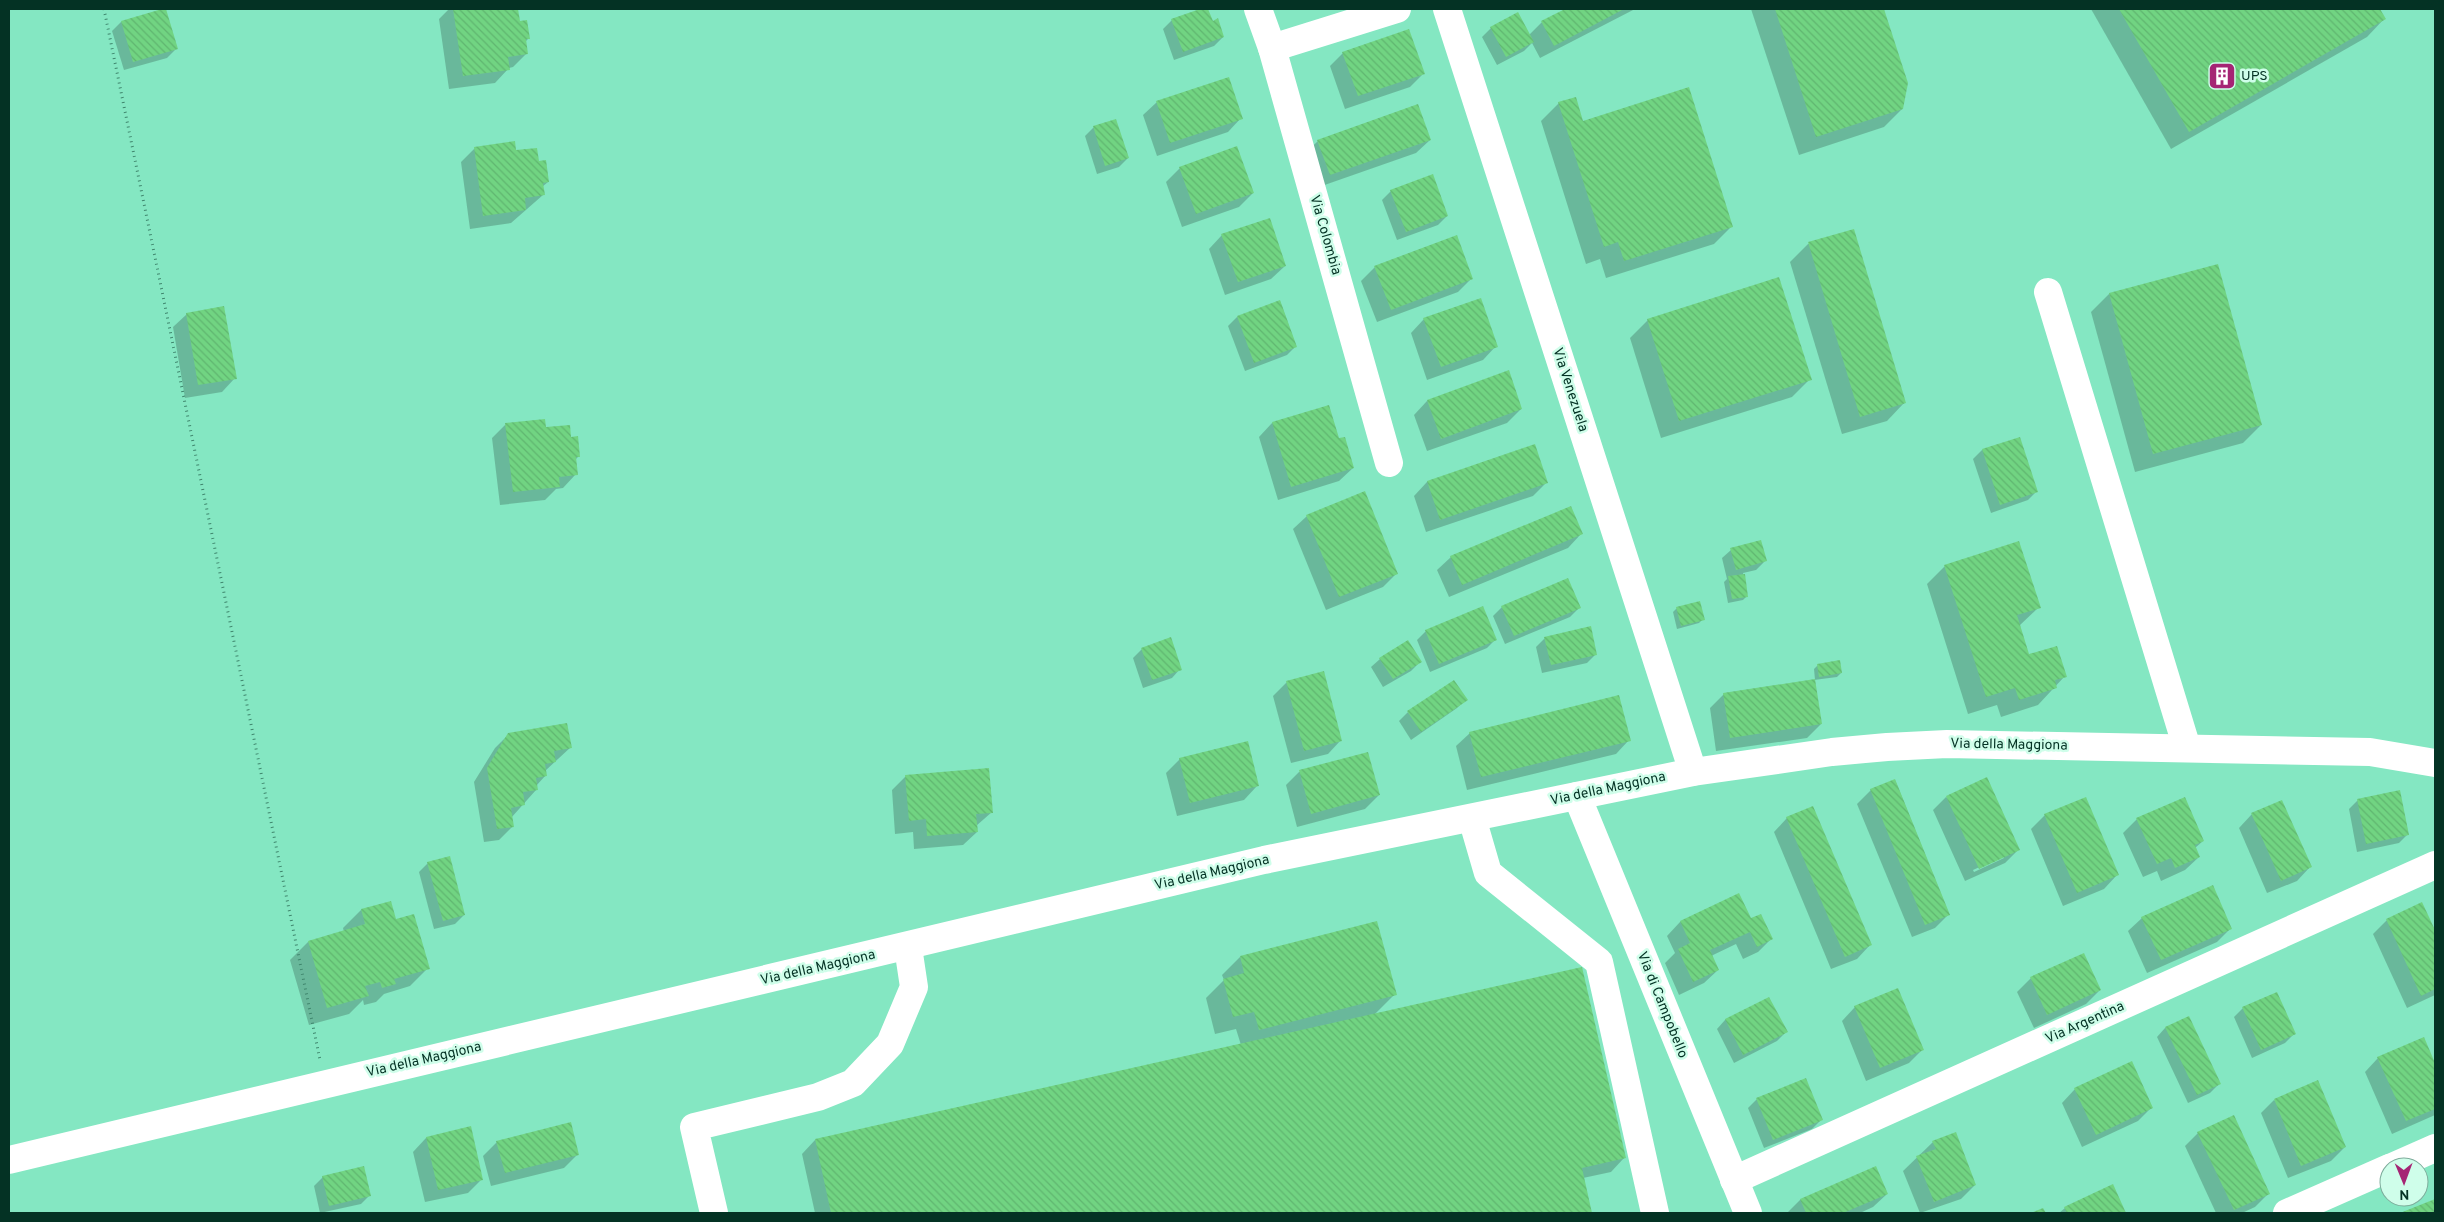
<svg xmlns="http://www.w3.org/2000/svg" width="2444" height="1222" viewBox="0 0 2444 1222" font-family="Overpass,sans-serif">
  <style>
    .shadow { fill: #0003; fill-rule: evenodd }
    .building { fill: url(#building-back-hatch) }
    .lines { fill: none; stroke-linecap: round; stroke-linejoin: round }
    .path { stroke: #40876e; stroke-width: 3; stroke-dasharray: 1 4; stroke-linecap: butt }
    .minor { stroke: #fff; stroke-width: 28 }
    .labels { text-anchor: middle; dominant-baseline: central; stroke-width: 5; stroke-linejoin: round; paint-order: stroke }
    .poi-label { font-size: 14px; fill: #043224; stroke: #cffeea; text-anchor: start }
    .street-label { font-size: 14px; fill: #043224; stroke: #cffeea }
  </style>
  <defs>
    <pattern id="building-back-hatch" width="6" height="6" patternUnits="userSpaceOnUse" patternTransform="scale(1.25)"><rect width="6" height="6" fill="#71d482"/><path d="M-1 5l2 2M0 0l6 6M5-1l2 2" fill="none" stroke="#60b670"/></pattern>
  </defs>
  <rect width="100%" height="100%" fill="#84e7c2"/>
  <g class="shadow">
    <polygon points="165,9 176,49 167,58 124,70 112,31 121,22"/>
    <polygon points="449,9 517,9 519,23 528,39 525,42 527,53 513,67 509,68 495,83 449,89 439,19"/>
    <polygon points="1204,9 1207,9 1212,22 1223,37 1214,46 1174,60 1163,29 1172,20"/>
    <polygon points="1568,9 1635,9 1540,58 1532,43 1524,51 1497,65 1482,37 1491,28 1529,35 1542,22"/>
    <polygon points="1751,9 1883,9 1907,83 1902,109 1884,127 1799,155"/>
    <polygon points="2091,9 2378,9 2384,19 2367,37 2171,149"/>
    <polygon points="1343,53 1424,73 1410,87 1345,109 1330,66"/>
    <polygon points="1157,102 1241,118 1228,132 1157,156 1143,115"/>
    <polygon points="1559,103 1583,122 1732,226 1714,244 1606,278 1600,259 1586,264 1541,121"/>
    <polygon points="1094,127 1128,158 1119,167 1097,174 1085,136"/>
    <polygon points="1430,140 1416,153 1316,188 1304,154 1318,141"/>
    <polygon points="475,148 515,152 538,162 548,182 542,187 543,195 511,223 470,229 461,162"/>
    <polygon points="1180,168 1253,193 1239,207 1182,227 1166,182"/>
    <polygon points="1391,191 1447,216 1438,225 1397,240 1382,200"/>
    <polygon points="1853,230 1904,403 1887,421 1842,434 1790,262 1808,244"/>
    <polygon points="1222,235 1285,266 1271,279 1225,295 1209,249"/>
    <polygon points="1375,267 1472,278 1458,292 1377,322 1361,281"/>
    <polygon points="2109,294 2261,425 2243,443 2135,472 2091,312"/>
    <polygon points="1280,301 1296,346 1287,355 1245,371 1228,326 1237,317"/>
    <polygon points="187,314 235,378 222,392 185,398 173,327"/>
    <polygon points="1424,319 1496,346 1483,360 1427,380 1411,333"/>
    <polygon points="1648,320 1810,379 1792,397 1661,438 1630,338"/>
    <polygon points="1508,372 1521,409 1507,423 1427,451 1414,415 1427,401"/>
    <polygon points="1328,406 1338,440 1353,468 1339,481 1278,500 1259,437 1272,423"/>
    <polygon points="506,424 545,428 570,439 579,456 575,460 576,474 563,488 556,489 545,500 500,505 492,438"/>
    <polygon points="2019,438 2037,491 2028,500 1991,513 1973,459 1982,450"/>
    <polygon points="1534,446 1546,483 1533,496 1426,532 1414,496 1427,482"/>
    <polygon points="1307,516 1397,573 1383,587 1326,610 1293,529"/>
    <polygon points="1581,534 1568,548 1449,597 1437,570 1451,557"/>
    <polygon points="1731,550 1765,561 1756,570 1743,573 1747,596 1743,600 1728,603 1724,582 1727,579 1722,558"/>
    <polygon points="1945,566 2039,607 2019,626 2028,656 2065,676 2038,705 2001,717 1997,705 1968,714 1927,584"/>
    <polygon points="1502,607 1579,608 1570,617 1505,644 1493,616"/>
    <polygon points="1677,608 1703,619 1699,623 1677,629 1673,612"/>
    <polygon points="1426,631 1496,639 1487,648 1430,672 1417,640"/>
    <polygon points="1545,638 1596,654 1587,663 1542,673 1536,647"/>
    <polygon points="1142,649 1180,669 1172,678 1143,688 1133,658"/>
    <polygon points="1380,659 1420,662 1411,671 1383,687 1371,667"/>
    <polygon points="1818,665 1841,673 1837,677 1814,680 1821,724 1807,738 1716,751 1710,708 1724,694 1815,680 1814,669"/>
    <polygon points="1454,681 1466,699 1457,708 1411,740 1399,721 1408,712"/>
    <polygon points="1287,682 1341,740 1328,754 1291,763 1273,696"/>
    <polygon points="1470,733 1629,740 1616,754 1467,790 1456,746"/>
    <polygon points="509,734 571,747 545,771 546,775 536,786 536,790 511,818 513,826 499,840 484,842 474,782 495,748"/>
    <polygon points="1367,753 1379,795 1365,809 1297,827 1286,785 1299,772"/>
    <polygon points="1180,759 1257,786 1244,800 1177,816 1166,773"/>
    <polygon points="905,777 992,812 976,826 977,832 963,845 914,849 913,832 895,834 892,790"/>
    <polygon points="1895,780 1949,914 1935,928 1912,937 1857,804 1871,790"/>
    <path d="M 1946,797 L 2019,849 L 2005,863 L 1965,881 L 1933,810 ZM 2004,856 L 2004,858 L 1974,872 L 1973,870 Z"/>
    <polygon points="2358,800 2408,834 2399,843 2357,852 2349,809"/>
    <polygon points="2252,814 2310,867 2297,881 2267,893 2239,828"/>
    <polygon points="2045,815 2117,875 2104,889 2063,906 2031,829"/>
    <polygon points="1787,818 1870,945 1857,959 1831,969 1774,832"/>
    <polygon points="2137,819 2203,841 2195,848 2199,857 2185,870 2161,881 2157,871 2143,877 2123,833"/>
    <polygon points="428,863 464,915 455,924 434,929 419,872"/>
    <polygon points="1739,895 1750,920 1771,939 1758,952 1743,959 1736,944 1711,956 1718,970 1704,983 1679,995 1665,963 1675,953 1667,936 1680,922"/>
    <polygon points="390,902 396,921 428,968 410,986 384,994 376,1002 364,1005 363,1000 349,1014 309,1025 290,960 308,942 344,932 343,928 361,910"/>
    <polygon points="2422,904 2435,933 2435,995 2407,1008 2373,934 2387,920"/>
    <polygon points="2142,918 2231,928 2217,942 2147,973 2128,931"/>
    <polygon points="1376,922 1395,994 1374,1015 1624,1158 1611,1172 1583,1178 1591,1213 815,1213 802,1154 815,1140 1241,1045 1236,1029 1215,1034 1206,998 1224,980 1222,975 1240,957"/>
    <polygon points="2031,978 2100,990 2086,1004 2034,1028 2017,992"/>
    <polygon points="1769,998 1786,1032 1777,1041 1734,1063 1717,1029 1725,1020"/>
    <polygon points="1855,1007 1922,1050 1909,1063 1866,1081 1842,1021"/>
    <polygon points="2243,1008 2294,1034 2285,1043 2252,1058 2234,1017"/>
    <polygon points="2188,1018 2219,1084 2210,1093 2188,1103 2157,1037 2165,1028"/>
    <polygon points="2423,1038 2435,1066 2435,1115 2392,1134 2365,1072 2378,1058"/>
    <polygon points="2075,1089 2152,1107 2138,1121 2082,1147 2062,1103"/>
    <polygon points="1757,1099 1821,1120 1812,1129 1764,1148 1748,1108"/>
    <polygon points="2274,1100 2345,1147 2331,1161 2288,1178 2261,1113"/>
    <polygon points="2198,1133 2268,1194 2255,1207 2242,1213 2216,1213 2185,1146"/>
    <polygon points="426,1138 482,1179 468,1193 425,1202 413,1152"/>
    <polygon points="497,1142 578,1154 564,1168 491,1186 483,1156"/>
    <polygon points="1933,1142 1975,1185 1961,1199 1920,1213 1903,1171"/>
    <polygon points="323,1177 370,1195 361,1204 320,1213 314,1186"/>
    <polygon points="2112,1186 2125,1213 2059,1213 2065,1208"/>
    <polygon points="1887,1194 1873,1207 1860,1213 1787,1213 1800,1200"/>
  </g>
  <g class="building">
    <polygon points="162,9 166,9 178,49 133,62 121,21"/>
    <polygon points="453,9 518,9 520,21 527,20 530,39 526,39 528,54 508,57 510,70 463,76"/>
    <polygon points="1200,9 1208,9 1213,21 1218,18 1224,37 1183,52 1171,19"/>
    <polygon points="1565,9 1624,9 1554,46 1541,21"/>
    <polygon points="1775,9 1884,9 1908,83 1903,109 1816,137"/>
    <polygon points="2119,9 2380,9 2386,19 2189,132"/>
    <polygon points="1518,12 1534,42 1506,57 1490,27"/>
    <polygon points="1409,29 1425,74 1358,96 1342,52"/>
    <polygon points="1229,77 1243,119 1170,143 1156,101"/>
    <polygon points="1689,87 1733,227 1624,261 1618,242 1604,247 1558,102 1576,97 1583,121"/>
    <polygon points="1418,104 1431,140 1330,175 1317,140"/>
    <polygon points="1116,119 1129,158 1105,166 1093,126"/>
    <polygon points="515,141 516,150 537,148 539,161 546,160 549,182 543,183 545,195 525,198 526,210 483,216 474,147"/>
    <polygon points="1237,146 1254,193 1196,214 1179,167"/>
    <polygon points="1433,174 1448,216 1406,232 1390,190"/>
    <polygon points="1270,218 1286,266 1238,282 1221,234"/>
    <polygon points="1854,229 1906,403 1860,417 1808,242"/>
    <polygon points="1457,235 1473,279 1391,310 1374,266"/>
    <polygon points="2218,264 2262,425 2153,454 2109,293"/>
    <polygon points="1779,277 1812,380 1679,421 1647,319"/>
    <polygon points="1481,298 1498,347 1441,367 1423,318"/>
    <polygon points="1280,300 1297,347 1254,363 1237,316"/>
    <polygon points="224,306 237,379 198,385 186,313"/>
    <polygon points="1509,370 1522,409 1441,439 1427,400"/>
    <polygon points="1329,405 1339,438 1345,437 1354,468 1291,487 1272,422"/>
    <polygon points="545,419 546,427 570,425 571,437 578,436 580,457 576,457 578,475 559,477 560,487 513,492 505,423"/>
    <polygon points="2020,437 2038,492 2000,505 1982,449"/>
    <polygon points="1535,444 1548,483 1440,520 1427,481"/>
    <polygon points="1365,491 1398,574 1339,597 1306,515"/>
    <polygon points="1571,506 1583,534 1462,585 1450,556"/>
    <polygon points="1761,540 1767,561 1736,570 1730,548"/>
    <polygon points="2019,541 2041,608 2017,615 2029,654 2057,646 2067,677 2055,680 2057,688 2019,700 2015,688 1986,697 1944,565"/>
    <polygon points="1745,574 1748,597 1732,599 1728,576"/>
    <polygon points="1568,578 1581,608 1514,636 1501,606"/>
    <polygon points="1700,601 1705,620 1681,626 1676,607"/>
    <polygon points="1483,606 1497,640 1439,664 1425,630"/>
    <polygon points="1591,626 1597,655 1551,665 1544,637"/>
    <polygon points="1171,637 1182,670 1152,680 1141,648"/>
    <polygon points="1408,640 1422,662 1393,679 1379,658"/>
    <polygon points="1840,660 1842,673 1819,677 1817,664"/>
    <polygon points="1324,671 1342,741 1304,751 1286,681"/>
    <polygon points="1815,679 1822,724 1730,738 1723,693"/>
    <polygon points="1454,680 1468,700 1421,732 1407,711"/>
    <polygon points="1619,695 1631,741 1481,777 1469,732"/>
    <polygon points="567,723 572,748 554,751 556,762 545,764 547,776 536,778 538,790 523,792 525,805 511,808 514,827 497,829 487,768 508,733"/>
    <polygon points="1248,741 1259,786 1190,803 1179,758"/>
    <polygon points="1368,752 1380,795 1311,814 1299,770"/>
    <polygon points="989,768 993,813 976,814 978,832 927,836 926,819 909,821 905,775"/>
    <polygon points="1987,777 2020,850 1979,869 1946,796"/>
    <polygon points="1895,779 1950,915 1925,925 1870,789"/>
    <polygon points="2400,790 2409,835 2366,844 2357,799"/>
    <polygon points="2086,797 2119,875 2077,893 2044,814"/>
    <polygon points="2185,797 2204,841 2195,845 2200,857 2175,868 2171,858 2157,864 2136,818"/>
    <polygon points="2282,800 2312,867 2281,881 2251,813"/>
    <polygon points="1813,806 1872,945 1845,957 1786,817"/>
    <polygon points="450,856 465,915 443,921 427,862"/>
    <polygon points="2213,885 2232,929 2161,960 2141,917"/>
    <polygon points="1739,893 1751,918 1761,914 1773,939 1757,947 1750,932 1710,950 1719,970 1693,982 1678,949 1690,943 1680,921"/>
    <polygon points="391,901 396,919 414,914 430,969 394,979 396,984 382,988 380,982 365,986 369,996 327,1008 308,941 365,924 361,909"/>
    <polygon points="2422,902 2435,930 2435,989 2421,996 2386,919"/>
    <polygon points="1377,921 1397,995 1259,1030 1254,1012 1233,1017 1223,979 1244,973 1240,956"/>
    <polygon points="2084,953 2101,990 2047,1015 2030,977"/>
    <polygon points="1582,967 1626,1158 1582,1168 1592,1213 831,1213 815,1139"/>
    <polygon points="1898,988 1924,1050 1880,1068 1854,1006"/>
    <polygon points="2277,992 2296,1034 2261,1050 2242,1007"/>
    <polygon points="1769,997 1788,1032 1743,1055 1725,1019"/>
    <polygon points="2189,1016 2221,1084 2197,1095 2165,1027"/>
    <polygon points="2424,1037 2435,1063 2435,1109 2406,1121 2377,1057"/>
    <polygon points="2132,1061 2153,1108 2096,1135 2074,1088"/>
    <polygon points="1806,1078 1823,1120 1773,1140 1756,1098"/>
    <polygon points="2318,1080 2346,1147 2301,1166 2274,1099"/>
    <polygon points="2234,1115 2270,1194 2234,1210 2197,1132"/>
    <polygon points="571,1122 579,1155 505,1173 496,1141"/>
    <polygon points="471,1126 483,1180 438,1190 426,1137"/>
    <polygon points="1956,1132 1976,1185 1934,1202 1916,1156 1936,1149 1932,1141"/>
    <polygon points="364,1166 371,1196 329,1206 322,1176"/>
    <polygon points="1876,1166 1888,1194 1843,1213 1806,1213 1800,1199"/>
    <polygon points="2113,1184 2126,1213 2067,1213 2064,1207"/>
    <polygon points="2435,1199 2435,1213 2400,1213"/>
    <polygon points="2043,1208 2046,1213 2031,1213"/>
  </g>
  <g class="lines">
    <polyline class="path" points="104,9 320,1060"/>
    <g class="minor">
      <polyline points="1258,9 1272,48 1389,463"/>
      <polyline points="1447,9 1693,772"/>
      <polyline points="1272,48 1397,9"/>
      <polyline points="2048,292 2187,748"/>
      <polyline points="1577,796 1748,1213"/>
      <polyline points="1472,818 1488,873 1599,962 1655,1213"/>
      <polyline points="9,1160 1264,860 1693,772 1832,752 1887,747 1947,744 2370,752 2435,763"/>
      <polyline points="2392,1167 2435,1148"/>
      <polyline points="1734,1180 2435,865"/>
      <polyline points="714,1213 694,1127 818,1097 853,1083 890,1044 914,987 908,947"/>
      <polyline points="2287,1213 2389,1168"/>
    </g>
  </g>
  <defs>
    <g id="building-square" transform="scale(1.4375)"><rect x="-9" y="-9" width="18" height="18" rx="4" fill="#a52574" stroke="#cffeea"/><path d="M-4-6H4V6H1V3H-1V6H-4ZM-2.5-4.3h1.7v1.8h-1.7ZM.8-4.3h1.7v1.8H.8ZM-2.5-1h1.7V.8h-1.7ZM.8-1h1.7V.8H.8Z" fill="#fff"/></g>
  </defs>
  <g fill-rule="evenodd">
    <use href="#building-square" x="2222" y="76"/>
  </g>
  <g class="labels">
    <g class="poi-label">
      <text x="2241" y="76">UPS</text>
    </g>
    <g class="street-label">
      <text transform="translate(1325 235) rotate(74)">Via Colombia</text>
      <text transform="translate(1570 390) rotate(72)">Via Venezuela</text>
      <text transform="translate(2009 745) rotate(1)">Via della Maggiona</text>
      <text transform="translate(1608 789) rotate(-12)">Via della Maggiona</text>
      <text transform="translate(1212 873) rotate(-13)">Via della Maggiona</text>
      <text transform="translate(818 968) rotate(-13)">Via della Maggiona</text>
      <text transform="translate(1662 1005) rotate(68)">Via di Campobello</text>
      <text transform="translate(2085 1023) rotate(-24)">Via Argentina</text>
      <text transform="translate(424 1060) rotate(-13)">Via della Maggiona</text>
    </g>
  </g>
  <rect width="2444" height="1222" fill="none" stroke="#043224" stroke-width="20"/>
  <g transform="translate(2404 1182) rotate(179)"><circle r="24" fill="#cffeea" stroke="#7eac9b"/>
  <path d="M0-4L9 19L0 12L-9 19Z" fill="#a52574"/>
  <text y="-8" font-size="14" font-weight="bold" text-anchor="middle" fill="#043224">N</text>
  </g>
</svg>
